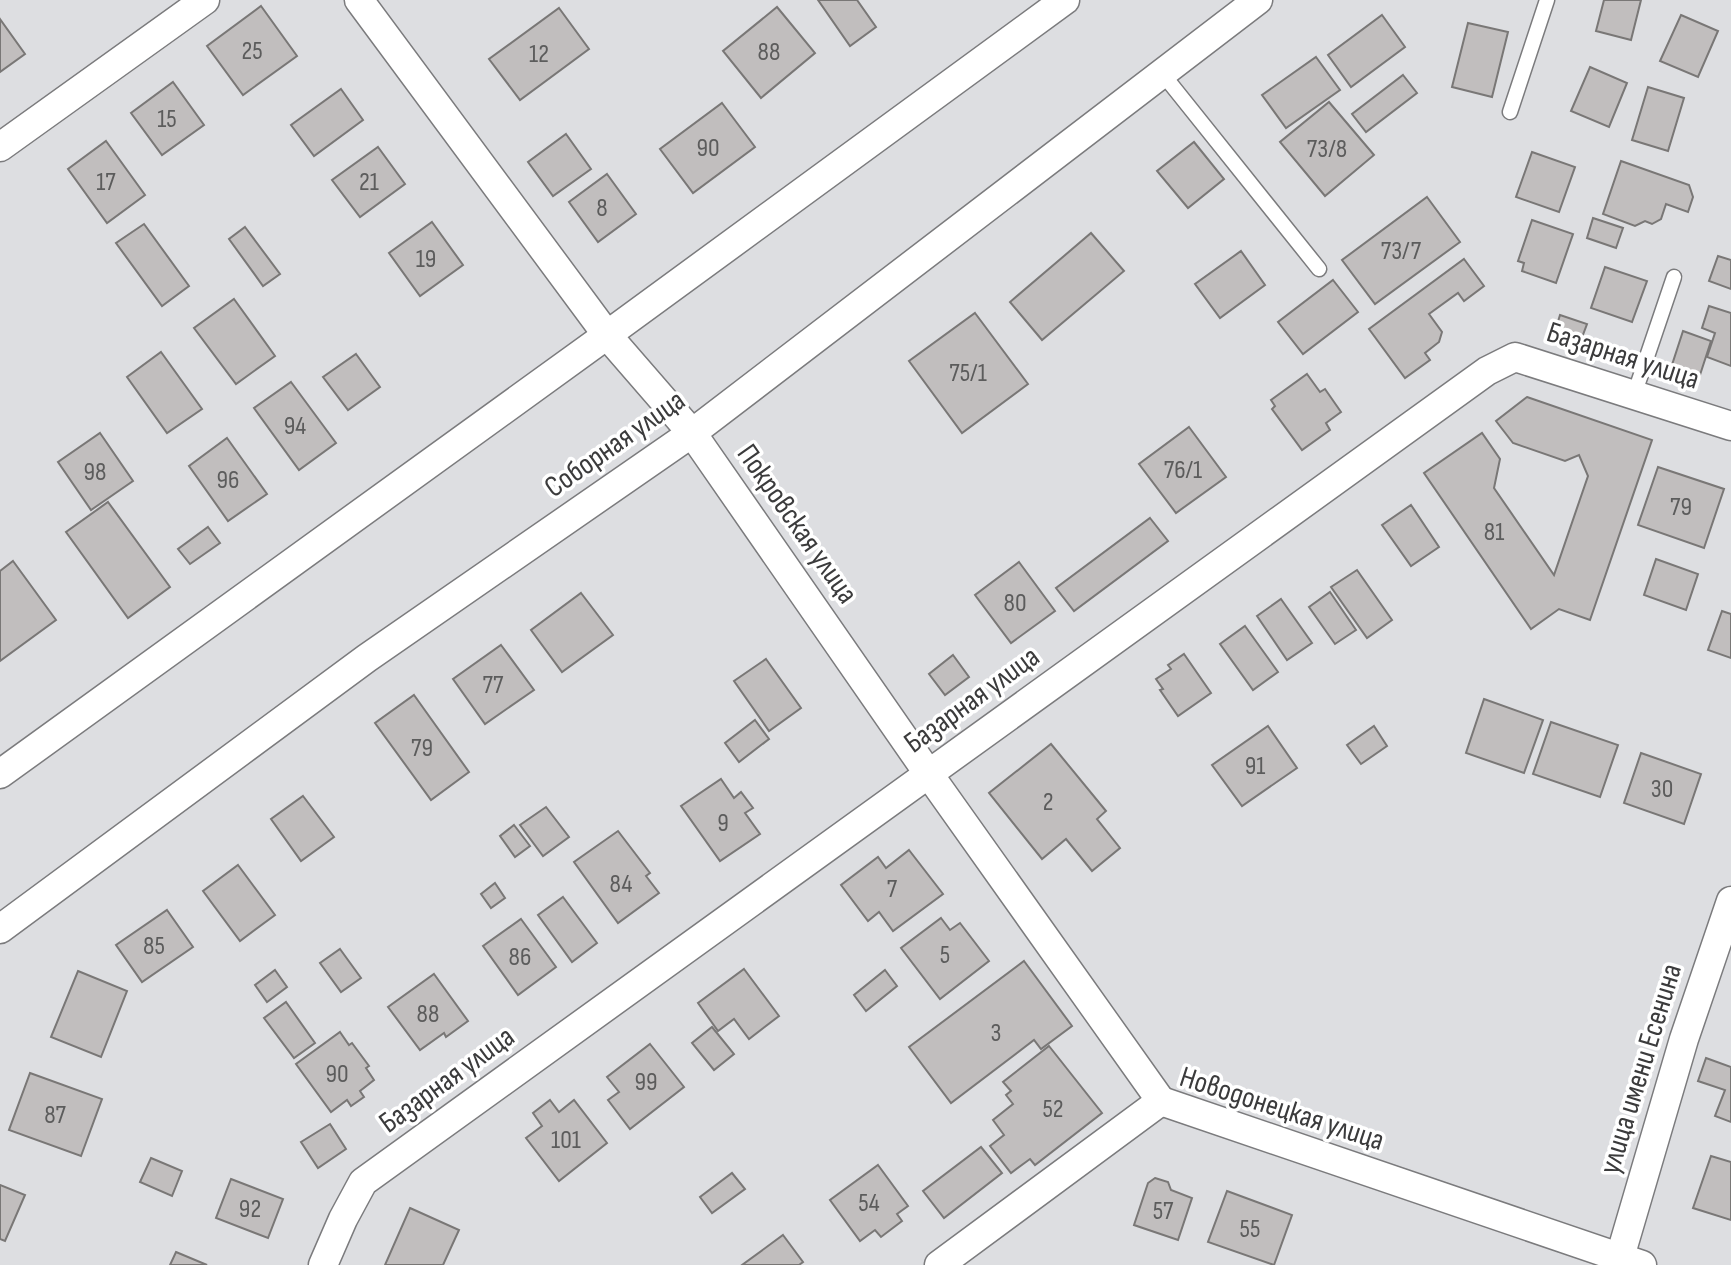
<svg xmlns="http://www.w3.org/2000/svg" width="1731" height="1265" viewBox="0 0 1731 1265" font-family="'Sofia Sans Condensed',sans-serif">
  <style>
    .building { fill: #c1bebe; stroke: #797776; stroke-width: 2 }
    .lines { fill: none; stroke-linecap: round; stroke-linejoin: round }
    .service-casing { stroke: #7b7b7d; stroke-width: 17 }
    .minor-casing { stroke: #7b7b7d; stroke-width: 31 }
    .service { stroke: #fff; stroke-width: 14 }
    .minor { stroke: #fff; stroke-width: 28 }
    .labels { text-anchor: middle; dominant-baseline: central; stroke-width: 7; stroke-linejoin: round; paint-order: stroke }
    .number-label { font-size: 26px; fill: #5c5c5c }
    .street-label { font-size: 30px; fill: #3b3b3c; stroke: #fff }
  </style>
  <rect width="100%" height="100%" fill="#dddee1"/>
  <g class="building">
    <polygon points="818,0 857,0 876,27 850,46"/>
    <polygon points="1604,0 1641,0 1631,40 1596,31"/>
    <polygon points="261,6 297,56 243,95 207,46"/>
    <polygon points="777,7 815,53 761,98 723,51"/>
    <polygon points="559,8 589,49 520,100 489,59"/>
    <polygon points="1382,15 1405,47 1351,87 1328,55"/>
    <polygon points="1681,15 1718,31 1698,77 1660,61"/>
    <polygon points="0,19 25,54 0,72"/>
    <polygon points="1468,23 1508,32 1492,97 1452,87"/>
    <polygon points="1316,57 1340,90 1286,128 1262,95"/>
    <polygon points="1590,67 1627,83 1609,127 1571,111"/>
    <polygon points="1403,75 1417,93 1366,132 1352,114"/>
    <polygon points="173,82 204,125 162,155 131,113"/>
    <polygon points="1648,87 1684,98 1668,151 1632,140"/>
    <polygon points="341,89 363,120 314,156 291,125"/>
    <polygon points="1329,102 1374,155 1325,196 1280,142"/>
    <polygon points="722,103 755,147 693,193 660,149"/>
    <polygon points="566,134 591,169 553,196 528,162"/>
    <polygon points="106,141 145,195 107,223 68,169"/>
    <polygon points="1194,142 1224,179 1188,208 1157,171"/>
    <polygon points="378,147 405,184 360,217 332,180"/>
    <polygon points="1532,152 1575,167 1559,212 1516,197"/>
    <polygon points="1621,161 1689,185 1693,197 1688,212 1666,204 1661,219 1652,224 1645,221 1635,226 1603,214"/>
    <polygon points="607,174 636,214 598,242 569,202"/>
    <polygon points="1427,197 1460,242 1375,304 1342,260"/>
    <polygon points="1593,218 1623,228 1616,248 1587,238"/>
    <polygon points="1532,220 1573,234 1556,283 1522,271 1524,263 1518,261"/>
    <polygon points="432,222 463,265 420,296 389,253"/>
    <polygon points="144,224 189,286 162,306 116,243"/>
    <polygon points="245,227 280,274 263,286 229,239"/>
    <polygon points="1091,233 1124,271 1042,340 1010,302"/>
    <polygon points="1241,251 1265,285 1220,318 1195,284"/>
    <polygon points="1718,256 1731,260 1731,289 1709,281"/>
    <polygon points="1464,259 1484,286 1464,301 1458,293 1429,314 1442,332 1439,342 1425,353 1430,360 1405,378 1369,329"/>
    <polygon points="1605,267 1647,281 1632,322 1591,308"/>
    <polygon points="1333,280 1358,312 1303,354 1278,322"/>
    <polygon points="234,299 275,356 236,384 194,328"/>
    <polygon points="1709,306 1731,313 1731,366 1707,357 1715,333 1702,328"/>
    <polygon points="975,313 1028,384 962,433 909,361"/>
    <polygon points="1560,315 1587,324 1581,340 1555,331"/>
    <polygon points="1683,331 1711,341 1699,378 1671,368"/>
    <polygon points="161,352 202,409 167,433 127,377"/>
    <polygon points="356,354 380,387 348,410 323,377"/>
    <polygon points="1307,374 1320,392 1325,389 1341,412 1326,423 1330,430 1302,450 1272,409 1275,406 1271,400"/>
    <polygon points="291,382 336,443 299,470 254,408"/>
    <polygon points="1527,397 1652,440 1590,620 1559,609 1531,629 1424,473 1482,433 1500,459 1494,488 1554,575 1588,476 1579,455 1565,461 1513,443 1496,421"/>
    <polygon points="1189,427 1226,477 1176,513 1139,464"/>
    <polygon points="100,433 133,481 91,510 58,462"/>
    <polygon points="227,438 267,494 228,521 189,466"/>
    <polygon points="1658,467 1724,489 1704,548 1638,525"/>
    <polygon points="108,502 170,587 128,618 66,532"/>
    <polygon points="1411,505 1439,547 1411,566 1382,525"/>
    <polygon points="1150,518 1168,541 1074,611 1056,588"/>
    <polygon points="208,527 220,543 190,564 178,549"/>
    <polygon points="1656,559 1698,574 1686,610 1644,595"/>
    <polygon points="13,561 56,620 0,661 0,571"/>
    <polygon points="1019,562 1055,611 1011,643 975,595"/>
    <polygon points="1357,570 1392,620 1367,638 1331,587"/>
    <polygon points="1330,592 1356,630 1335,644 1309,607"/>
    <polygon points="581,593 613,635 562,672 531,630"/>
    <polygon points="1281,599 1312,643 1287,660 1257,616"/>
    <polygon points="1722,611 1731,614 1731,658 1708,650"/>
    <polygon points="1245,626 1278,672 1253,690 1220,644"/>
    <polygon points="501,645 534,690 485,724 453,679"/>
    <polygon points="1184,654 1211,693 1178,716 1160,690 1163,689 1156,679 1171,669 1168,665"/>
    <polygon points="953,655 969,677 945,695 929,674"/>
    <polygon points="766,659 801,708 769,731 734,681"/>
    <polygon points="414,695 469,772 431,800 375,723"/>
    <polygon points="1484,699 1543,720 1524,773 1466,753"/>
    <polygon points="755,720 769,739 739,762 725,743"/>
    <polygon points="1551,722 1618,745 1600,797 1533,774"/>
    <polygon points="1268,726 1297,768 1242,806 1212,765"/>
    <polygon points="1374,726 1387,746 1361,764 1347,745"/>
    <polygon points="1051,744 1106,811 1097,819 1120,848 1092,871 1066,839 1042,859 989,793"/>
    <polygon points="1641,753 1701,774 1684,824 1624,803"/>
    <polygon points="721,779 734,798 741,792 753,808 745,813 760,834 720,861 681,806"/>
    <polygon points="303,796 334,837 301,861 271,819"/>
    <polygon points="546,807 569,837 543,856 520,825"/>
    <polygon points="514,825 530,846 515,857 500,836"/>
    <polygon points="618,831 650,873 646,876 659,893 618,923 574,862"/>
    <polygon points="909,850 943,894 893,931 879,912 868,921 841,885 878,857 886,868"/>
    <polygon points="238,865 275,915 240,941 203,891"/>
    <polygon points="495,883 505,898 491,908 481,894"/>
    <polygon points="563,897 597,943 572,962 538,915"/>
    <polygon points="167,910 193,947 142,982 116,945"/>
    <polygon points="941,918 950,930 960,923 989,961 940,999 901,948"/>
    <polygon points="521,919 556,967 518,995 483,946"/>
    <polygon points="340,949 361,978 341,992 320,963"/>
    <polygon points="1024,961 1072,1026 1041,1049 1034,1040 951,1103 909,1047"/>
    <polygon points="744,969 779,1016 749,1039 734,1019 718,1031 698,1003"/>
    <polygon points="275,970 287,987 267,1002 255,985"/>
    <polygon points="885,970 897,986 866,1011 854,995"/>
    <polygon points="78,971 127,991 101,1057 51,1037"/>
    <polygon points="434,974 468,1021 446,1037 444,1033 420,1050 388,1007"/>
    <polygon points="286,1002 315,1043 294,1058 264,1018"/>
    <polygon points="712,1027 734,1054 714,1070 692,1043"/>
    <polygon points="340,1032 349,1045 352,1043 369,1066 366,1068 374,1080 360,1091 364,1097 351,1106 347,1100 331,1112 296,1064"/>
    <polygon points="650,1044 684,1087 630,1129 608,1100 619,1092 607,1077"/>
    <polygon points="1049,1046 1102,1113 1035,1165 1030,1159 1011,1173 990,1146 1004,1135 993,1120 1013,1104 1006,1095 1011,1091 1003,1082"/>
    <polygon points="1706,1058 1731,1067 1731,1122 1715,1116 1725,1090 1698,1081"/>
    <polygon points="30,1073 102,1099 81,1156 9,1130"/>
    <polygon points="550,1100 559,1112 574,1100 607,1143 559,1181 526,1138 542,1126 533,1113"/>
    <polygon points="330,1124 346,1149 318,1168 301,1142"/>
    <polygon points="981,1147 1002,1173 944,1218 923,1191"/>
    <polygon points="1711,1156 1731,1162 1731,1220 1693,1208"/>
    <polygon points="151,1158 182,1171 172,1196 140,1182"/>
    <polygon points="878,1165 908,1206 897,1214 902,1221 881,1237 875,1230 860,1241 830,1200"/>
    <polygon points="732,1173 745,1189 712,1213 700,1197"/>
    <polygon points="1155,1178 1168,1182 1171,1190 1192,1198 1178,1240 1134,1225 1148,1183"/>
    <polygon points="231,1179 283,1199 268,1238 216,1218"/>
    <polygon points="0,1185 25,1195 5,1241 0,1239"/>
    <polygon points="1227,1191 1292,1215 1274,1265 1208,1242"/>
    <polygon points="410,1208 459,1230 443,1265 385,1265"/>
    <polygon points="783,1235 803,1262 799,1265 742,1265"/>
    <polygon points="176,1252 207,1265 170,1265"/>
  </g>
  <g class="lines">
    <g class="service-casing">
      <g id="service">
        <polyline points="1162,73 1319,269"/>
        <polyline points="1510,112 1547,0"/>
        <polyline points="1634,395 1674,277"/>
      </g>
    </g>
    <g class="minor-casing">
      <g id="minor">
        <polyline points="359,0 607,335 692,433 928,773 1161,1101"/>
        <polyline points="0,147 205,0"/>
        <polyline points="0,774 607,335 1065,0"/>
        <polyline points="0,929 367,658 692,433 1258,0"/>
        <polyline points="1161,1101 1642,1265"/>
        <polyline points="1620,1257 1684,1039 1731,901"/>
        <polyline points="323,1265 343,1219 363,1182 1487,371 1515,357 1731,426"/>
        <polyline points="939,1265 1161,1101"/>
      </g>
    </g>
    <use href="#service" class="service"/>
    <use href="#minor" class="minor"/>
  </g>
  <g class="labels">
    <g class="number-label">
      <text x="252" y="51">25</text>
      <text x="769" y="52">88</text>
      <text x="539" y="54">12</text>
      <text x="167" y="119">15</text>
      <text x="708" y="148">90</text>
      <text x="1327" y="149">73/8</text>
      <text x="106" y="182">17</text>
      <text x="369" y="182">21</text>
      <text x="602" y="208">8</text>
      <text x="1401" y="251">73/7</text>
      <text x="426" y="259">19</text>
      <text x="968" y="373">75/1</text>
      <text x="295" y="426">94</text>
      <text x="1183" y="470">76/1</text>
      <text x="95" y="472">98</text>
      <text x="228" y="480">96</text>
      <text x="1681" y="507">79</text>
      <text x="1494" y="532">81</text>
      <text x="1015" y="603">80</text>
      <text x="493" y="685">77</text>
      <text x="422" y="748">79</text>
      <text x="1255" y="766">91</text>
      <text x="1662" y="789">30</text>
      <text x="1048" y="802">2</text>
      <text x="723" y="823">9</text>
      <text x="621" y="884">84</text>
      <text x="892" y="889">7</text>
      <text x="154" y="946">85</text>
      <text x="945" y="955">5</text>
      <text x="520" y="957">86</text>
      <text x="428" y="1014">88</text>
      <text x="996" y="1033">3</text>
      <text x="337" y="1074">90</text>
      <text x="646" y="1082">99</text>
      <text x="1053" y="1109">52</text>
      <text x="55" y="1115">87</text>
      <text x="566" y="1140">101</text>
      <text x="869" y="1203">54</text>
      <text x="250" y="1209">92</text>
      <text x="1163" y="1211">57</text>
      <text x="1250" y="1229">55</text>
    </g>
    <g class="street-label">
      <text transform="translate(1623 356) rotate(18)">Базарная улица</text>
      <text transform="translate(615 444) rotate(-35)">Соборная улица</text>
      <text transform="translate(797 524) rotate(55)">Покровская улица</text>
      <text transform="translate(972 700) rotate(-36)">Базарная улица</text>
      <text transform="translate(1641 1069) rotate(-73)">улица имени Есенина</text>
      <text transform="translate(447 1080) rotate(-36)">Базарная улица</text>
      <text transform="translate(1282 1109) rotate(18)">Новодонецкая улица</text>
    </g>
  </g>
</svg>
